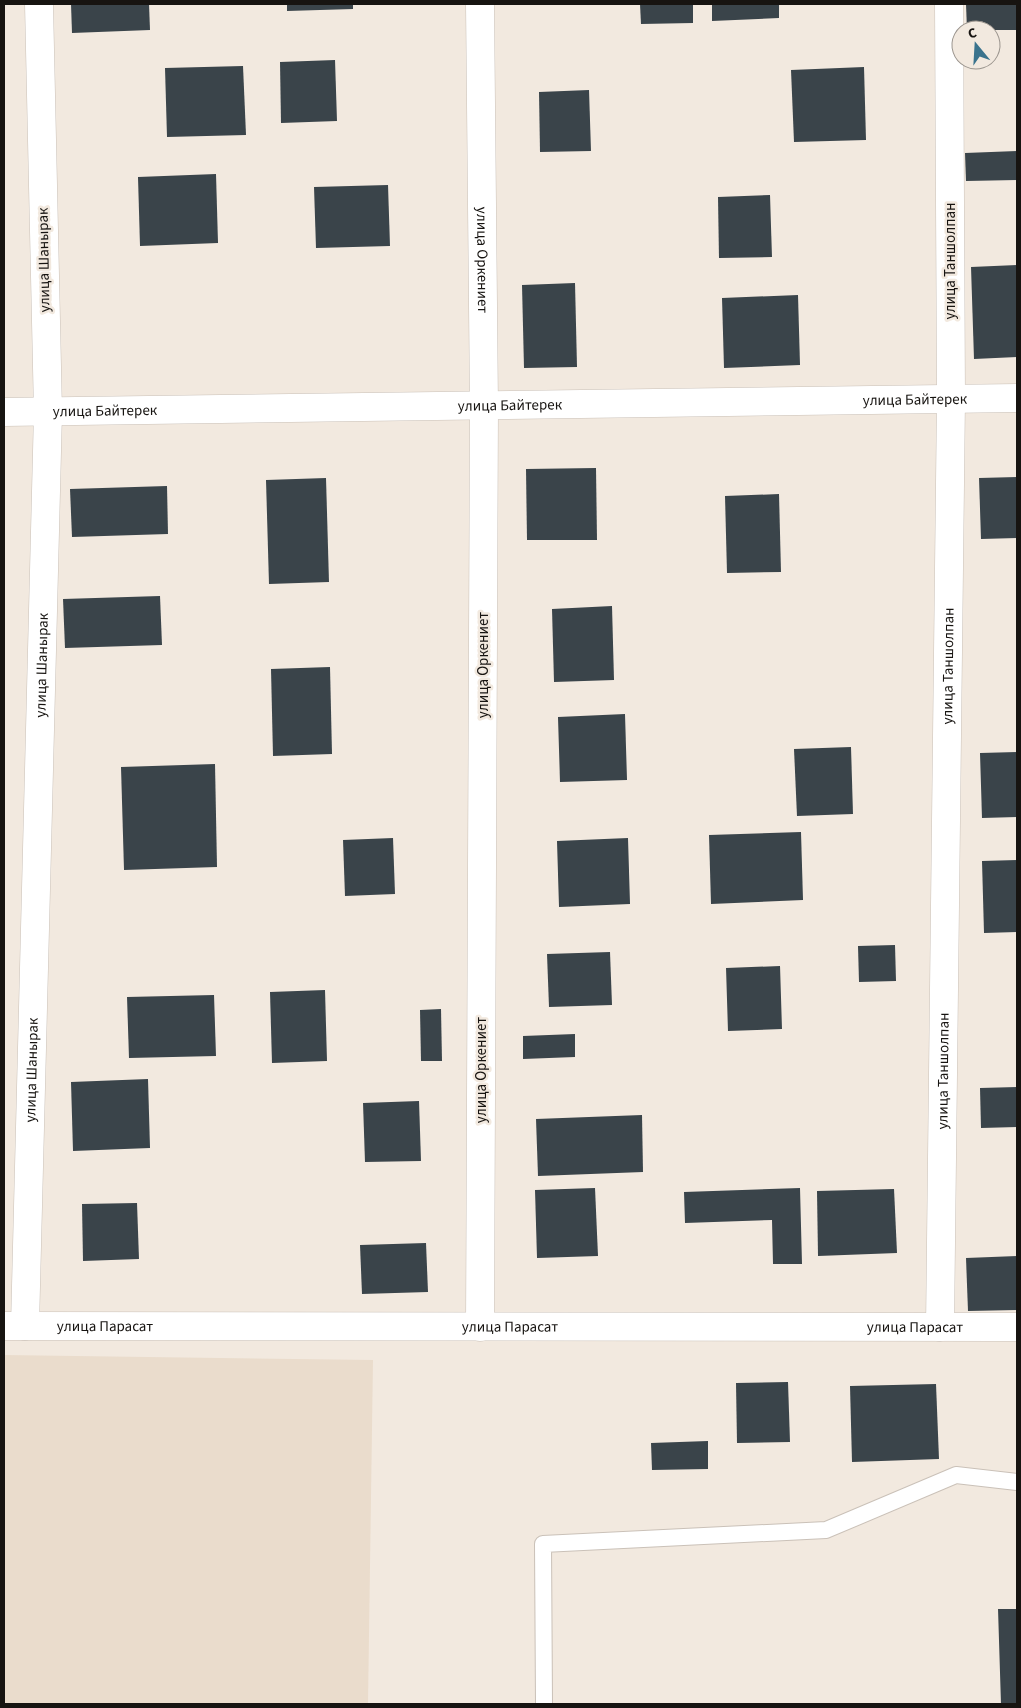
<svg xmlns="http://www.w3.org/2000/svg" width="1021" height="1708" viewBox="0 0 1021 1708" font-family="'Source Sans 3',sans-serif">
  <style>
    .built { fill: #eadccc }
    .building { fill: #3a444a }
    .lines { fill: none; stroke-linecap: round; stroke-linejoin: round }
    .lane-casing { stroke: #cac1b8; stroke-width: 18 }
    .street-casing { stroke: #cac1b8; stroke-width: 29 }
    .lane { stroke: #fff; stroke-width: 16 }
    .street { stroke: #fff; stroke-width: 28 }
    .labels { text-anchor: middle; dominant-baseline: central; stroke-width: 5; stroke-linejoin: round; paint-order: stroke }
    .street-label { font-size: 15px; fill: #171411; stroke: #f2e9df }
  </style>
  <rect width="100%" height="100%" fill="#f2e9df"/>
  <polygon class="built" points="4,1355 373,1360 368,1704 4,1704"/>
  <g class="building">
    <polygon points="71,4 149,4 150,30 72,33"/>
    <polygon points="287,4 353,4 353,9 287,11"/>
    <polygon points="640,4 693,4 693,23 641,24"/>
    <polygon points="712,4 779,4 779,18 712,21"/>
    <polygon points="966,4 1017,4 1017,30 967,30"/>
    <polygon points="335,60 337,121 281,123 280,62"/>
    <polygon points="243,66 246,135 167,137 165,68"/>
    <polygon points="864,67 866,140 794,142 791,70"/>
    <polygon points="589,90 591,151 540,152 539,92"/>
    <polygon points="1017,151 1017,180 966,181 965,153"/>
    <polygon points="216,174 218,243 140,246 138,177"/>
    <polygon points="388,185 390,246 316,248 314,187"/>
    <polygon points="770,195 772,257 719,258 718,197"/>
    <polygon points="1017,265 1017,357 974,359 971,267"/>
    <polygon points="575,283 577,367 524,368 522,285"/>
    <polygon points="798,295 800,365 724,368 722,298"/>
    <polygon points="596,468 597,540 527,540 526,469"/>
    <polygon points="1017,477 1017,538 981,539 979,478"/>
    <polygon points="326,478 329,582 269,584 266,480"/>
    <polygon points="167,486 168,534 72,537 70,489"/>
    <polygon points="779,494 781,572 727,573 725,496"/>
    <polygon points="160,596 162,645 65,648 63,599"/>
    <polygon points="612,606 614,680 554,682 552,609"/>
    <polygon points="330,667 332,754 273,756 271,669"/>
    <polygon points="625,714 627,780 560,782 558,717"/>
    <polygon points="851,747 853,814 797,816 794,749"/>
    <polygon points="1017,752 1017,817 982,818 980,753"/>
    <polygon points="215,764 217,867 124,870 121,767"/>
    <polygon points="801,832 803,900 711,904 709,835"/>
    <polygon points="393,838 395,894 345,896 343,840"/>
    <polygon points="628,838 630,904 559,907 557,841"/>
    <polygon points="1017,860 1017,932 984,933 982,861"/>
    <polygon points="895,945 896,981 859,982 858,946"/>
    <polygon points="610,952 612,1005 549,1007 547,954"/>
    <polygon points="780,966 782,1029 728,1031 726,968"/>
    <polygon points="325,990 327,1061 272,1063 270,992"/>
    <polygon points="214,995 216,1056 129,1058 127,997"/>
    <polygon points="441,1009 442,1061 421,1061 420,1010"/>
    <polygon points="575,1034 575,1057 523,1059 523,1036"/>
    <polygon points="148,1079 150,1148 73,1151 71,1082"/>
    <polygon points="1017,1087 1017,1127 981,1128 980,1088"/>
    <polygon points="419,1101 421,1161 365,1162 363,1103"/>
    <polygon points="642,1115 643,1172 538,1176 536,1119"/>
    <polygon points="595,1188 598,1256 537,1258 535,1190"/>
    <polygon points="800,1188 802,1264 773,1264 772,1220 685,1223 684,1192"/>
    <polygon points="894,1189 897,1253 818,1256 817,1191"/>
    <polygon points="137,1203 139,1259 83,1261 82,1204"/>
    <polygon points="426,1243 428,1292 362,1294 360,1245"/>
    <polygon points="1017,1256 1017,1310 968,1311 966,1258"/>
    <polygon points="788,1382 790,1442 737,1443 736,1383"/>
    <polygon points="936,1384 939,1459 852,1462 850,1386"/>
    <polygon points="708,1441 708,1469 652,1470 651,1443"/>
    <polygon points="998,1609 1017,1609 1017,1704 1001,1704"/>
  </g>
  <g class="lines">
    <g class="lane-casing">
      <polyline id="lane" points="544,1704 543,1544 826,1530 956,1475 1017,1482"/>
    </g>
    <g class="street-casing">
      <g id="street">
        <path id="s1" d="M 480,4 L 484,406 L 480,1327"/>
        <path id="s2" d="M 4,412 L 1017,398"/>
        <path id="s3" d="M 4,1326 L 1017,1327"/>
        <path id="s4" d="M 25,1326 L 48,412 L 39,4"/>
        <path id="s5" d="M 940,1327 L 951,399 L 949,4"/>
      </g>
    </g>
    <use href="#lane" class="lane"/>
    <use href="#street" class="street"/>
  </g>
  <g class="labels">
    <g class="street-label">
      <text transform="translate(44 260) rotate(-91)">улица Шанырак</text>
      <text stroke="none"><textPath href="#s1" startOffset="256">улица Оркениет</textPath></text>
      <text transform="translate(950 261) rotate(-90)">улица Таншолпан</text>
      <text stroke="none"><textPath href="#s2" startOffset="911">улица Байтерек</textPath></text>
      <text stroke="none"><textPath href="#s2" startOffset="506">улица Байтерек</textPath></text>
      <text stroke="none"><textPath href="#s2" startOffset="101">улица Байтерек</textPath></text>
      <text stroke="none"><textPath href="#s4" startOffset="661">улица Шанырак</textPath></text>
      <text transform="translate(483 665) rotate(-90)">улица Оркениет</text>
      <text stroke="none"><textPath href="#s5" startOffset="661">улица Таншолпан</textPath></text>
      <text stroke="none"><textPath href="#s4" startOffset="256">улица Шанырак</textPath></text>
      <text transform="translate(481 1070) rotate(-90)">улица Оркениет</text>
      <text stroke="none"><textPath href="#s5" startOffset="256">улица Таншолпан</textPath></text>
      <text stroke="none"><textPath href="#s3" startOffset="101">улица Парасат</textPath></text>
      <text stroke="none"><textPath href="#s3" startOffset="506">улица Парасат</textPath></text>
      <text stroke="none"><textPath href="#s3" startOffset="911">улица Парасат</textPath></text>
    </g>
  </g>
  <rect width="1021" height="1708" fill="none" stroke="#171411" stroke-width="10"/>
  <g transform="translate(976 45) rotate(342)"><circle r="24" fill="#f2e9df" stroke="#9a948d"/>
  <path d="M0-4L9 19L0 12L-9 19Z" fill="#3a738d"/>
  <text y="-8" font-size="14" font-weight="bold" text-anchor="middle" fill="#171411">С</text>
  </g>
</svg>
